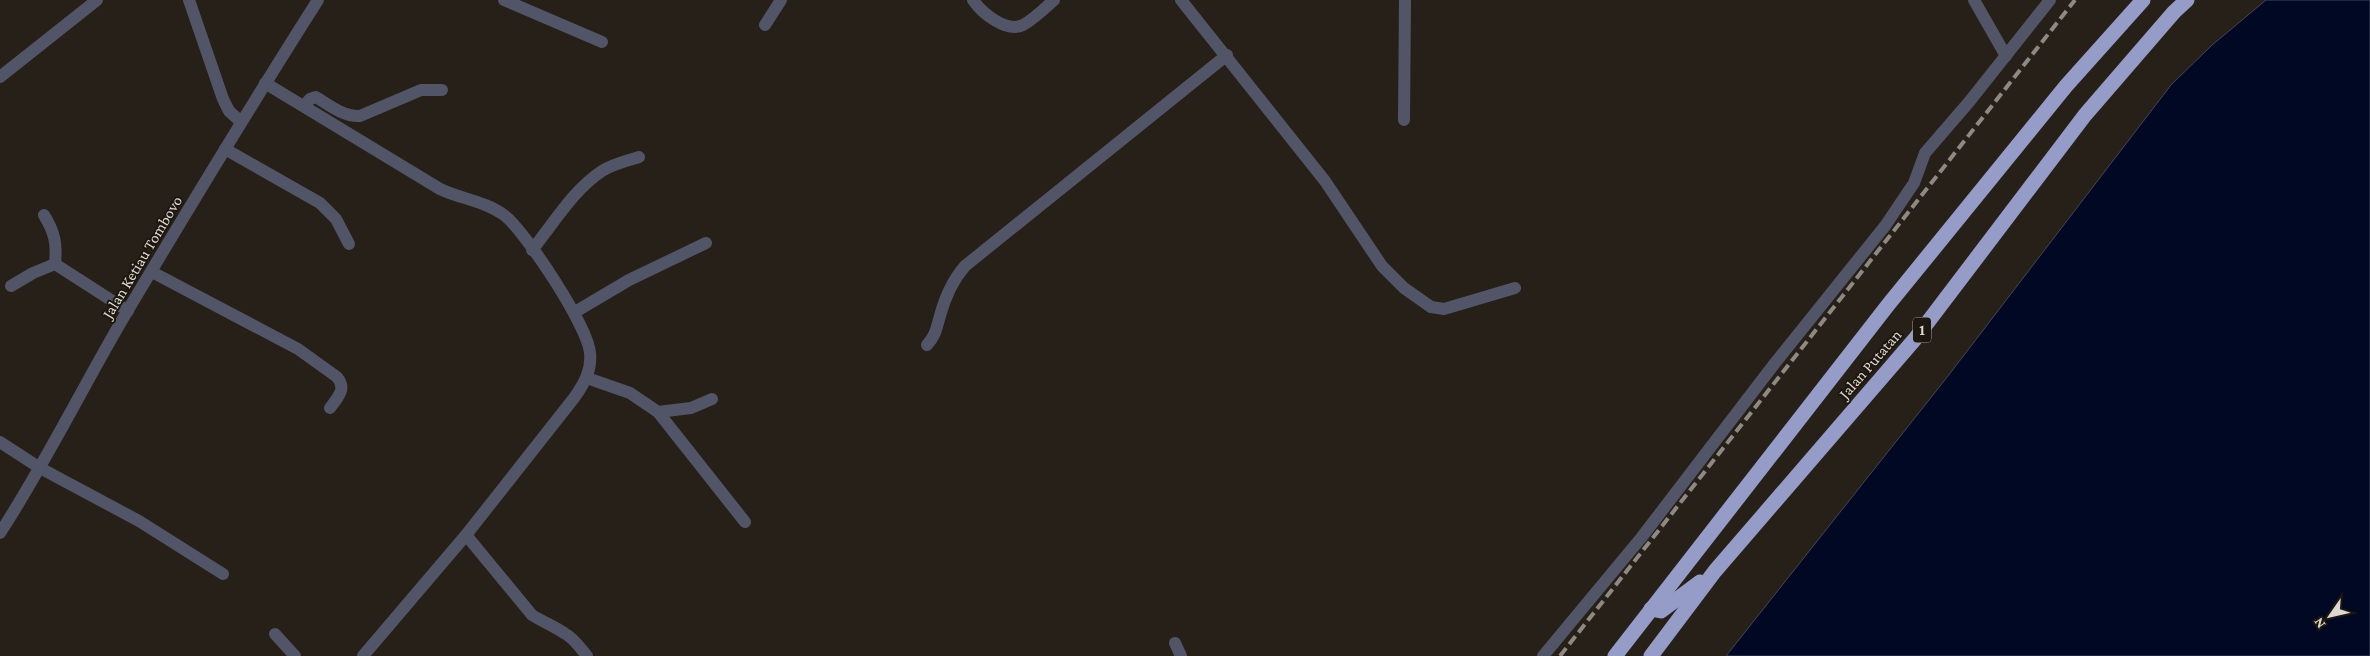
<svg xmlns="http://www.w3.org/2000/svg" width="2370" height="656" viewBox="0 0 2370 656" font-family="'Crimson Pro',serif">
  <style>
    .water { fill: #000824; stroke: #424658 }
    .lines { fill: none; stroke-linecap: round; stroke-linejoin: round }
    .minor { stroke: #525567; stroke-width: 12 }
    .highway { stroke: #959cc8; stroke-width: 15 }
    .rail { stroke: #8e8982; stroke-width: 4; stroke-dasharray: 10 5; stroke-linecap: butt }
    .labels { text-anchor: middle; dominant-baseline: central; stroke-width: 4; stroke-linejoin: round; paint-order: stroke }
    .shield { fill: #1d170f; stroke: #a39e98; stroke-width: 1 }
    .shield-label { font-size: 15px; font-weight: bold; fill: #dcd8d2 }
    .street-label { font-size: 16px; fill: #dcd8d2; stroke: #1d170f }
  </style>
  <rect width="100%" height="100%" fill="#272018"/>
  <polygon class="water" points="2266,0 2370,0 2370,656 1726,656 1948,376 2171,85 2211,46"/>
  <g class="lines">
    <g class="minor">
      <polyline points="189,0 223,99 229,111 241,122"/>
      <polyline points="504,0 602,42"/>
      <path d="M 973,0 C 982,13 1006,33 1023,25 C 1034,19 1045,8 1054,0"/>
      <polyline points="1181,0 1325,181 1382,266 1404,288 1431,307 1444,309 1515,288"/>
      <polyline points="1974,0 2006,56"/>
      <polyline points="765,25 781,0"/>
      <polyline points="0,77 97,0"/>
      <path d="M 265,83 L 440,189 C 461,199 485,201 504,215 C 525,231 588,326 590,353 C 592,370 584,384 574,398 L 466,535 L 363,656"/>
      <path d="M 304,106 L 310,99 L 316,97 C 329,105 344,117 360,116 L 421,90 L 442,90"/>
      <polyline points="1404,120 1405,0"/>
      <polyline points="225,149 320,203 336,219 349,244"/>
      <path d="M 44,215 C 55,233 57,244 55,264"/>
      <path d="M 532,250 C 554,223 573,190 602,171 C 613,164 627,161 639,157"/>
      <path d="M 152,272 L 298,349 L 337,377 C 347,389 338,397 330,408"/>
      <polyline points="11,286 33,273 55,264 128,311"/>
      <polyline points="575,312 629,280 706,243"/>
      <path d="M 927,345 C 936,335 936,329 940,316 C 945,297 952,281 965,266 L 1227,55"/>
      <polyline points="587,378 630,393 658,412 691,408 712,399"/>
      <polyline points="658,412 745,522"/>
      <polyline points="0,442 40,468 139,521 223,574"/>
      <path d="M 0,533 C 47,461 84,384 128,310 C 190,206 253,102 318,0"/>
      <path d="M 466,535 L 532,615 C 543,622 554,626 564,633 C 574,638 580,648 587,656"/>
      <polyline points="275,634 295,656"/>
      <polyline points="1175,643 1181,656"/>
      <polyline points="1543,656 1641,538 1775,363 1885,226 1914,183 1925,153 1969,102 2050,0"/>
    </g>
    <g class="highway">
      <polyline points="1651,609 1661,611 1700,582"/>
      <polyline points="1615,656 1888,305 2066,86 2143,0"/>
      <polyline points="1651,656 1715,571 1915,339 2085,115 2174,12 2187,0"/>
    </g>
    <polyline class="rail" points="1560,656 2075,0"/>
  </g>
  <g class="labels">
    <rect class="shield" x="1913" y="317.5" width="18" height="25" rx="4"/>
    <g class="shield-label">
      <text x="1922" y="330">1</text>
    </g>
    <g class="street-label">
      <text transform="translate(142 257) rotate(-59)">Jalan Ketiau Tombovo</text>
      <text transform="translate(1870 364) rotate(-49)">Jalan Putatan</text>
    </g>
  </g>
  <g transform="translate(2330 616) rotate(236)" stroke="#1d170f" stroke-width="4" paint-order="stroke">
  <path d="M0-4L9 19L0 12L-9 19Z" fill="#dcd8d2"/>
  <text y="-8" font-size="14" font-weight="bold" text-anchor="middle" fill="#dcd8d2">N</text>
  </g>
</svg>
